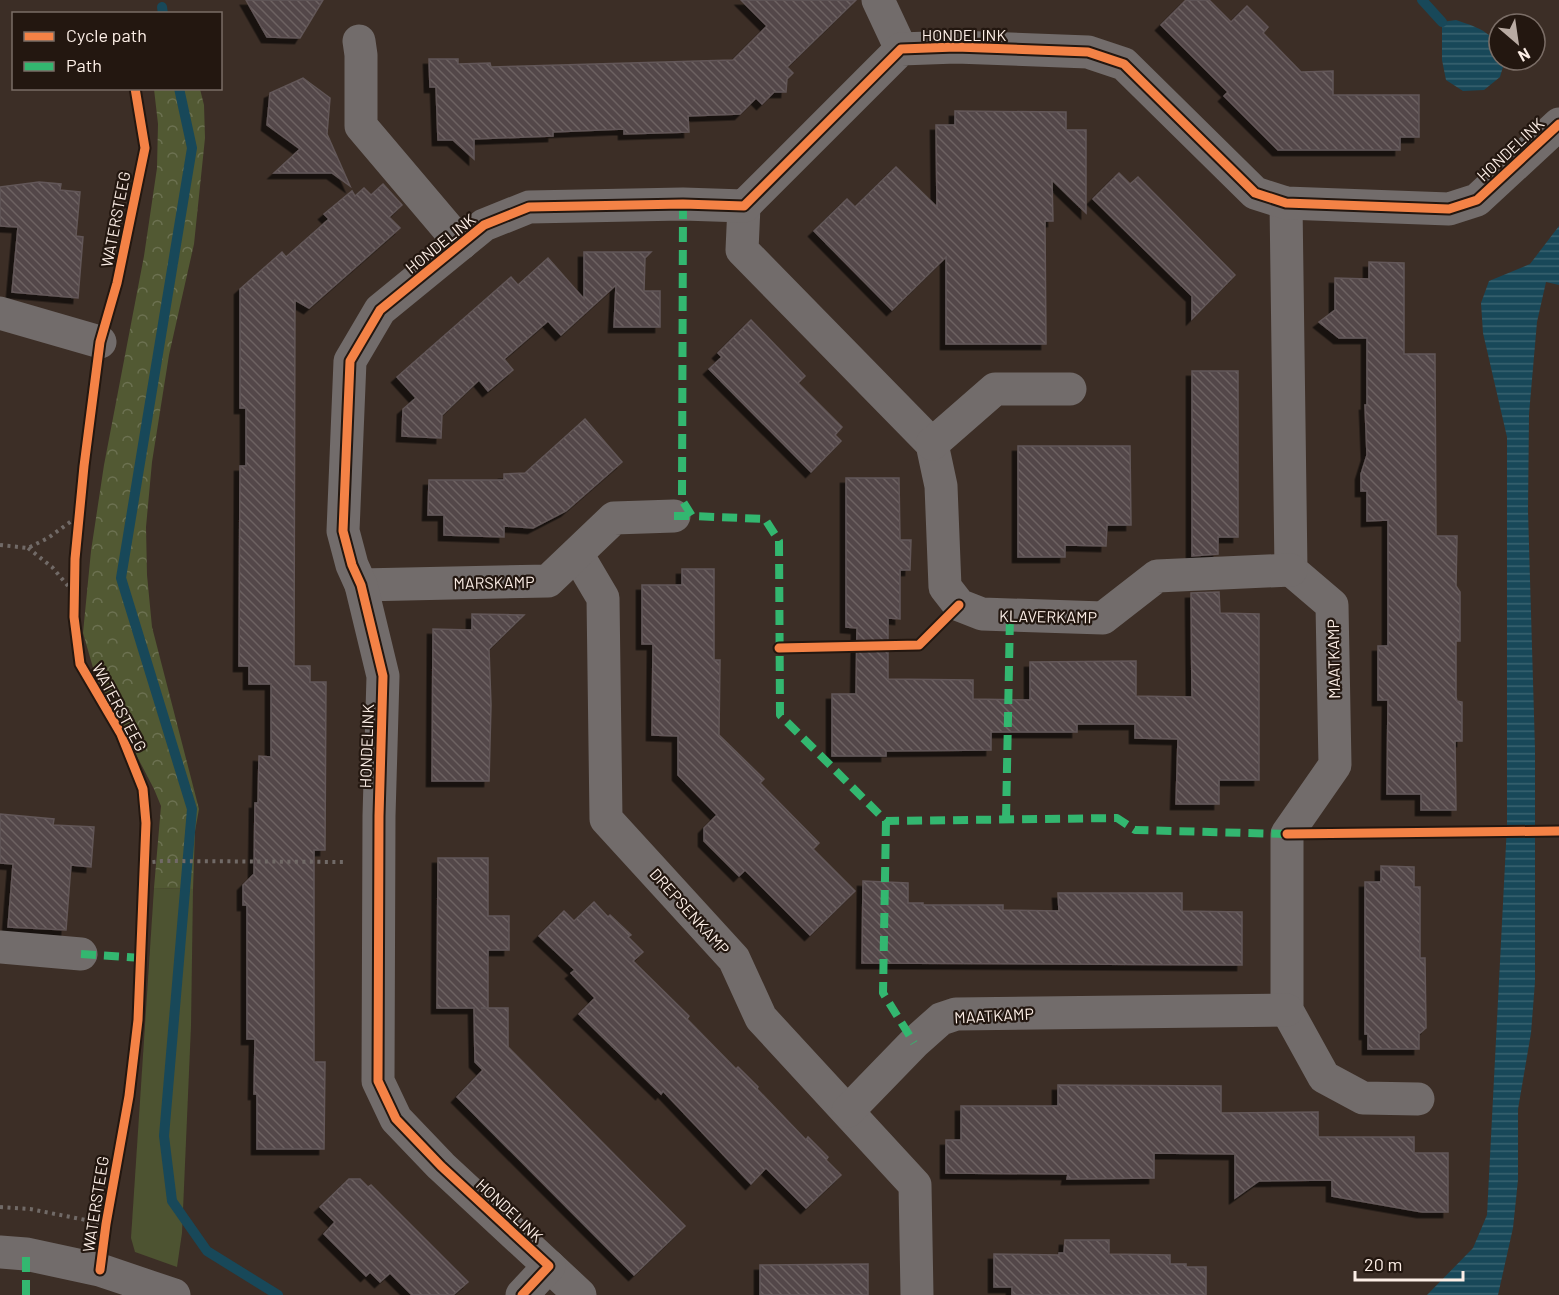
<svg xmlns="http://www.w3.org/2000/svg" width="1559" height="1295" viewBox="0 0 1559 1295" font-family="Barlow,sans-serif">
  <style>
    .grass { fill: #4d5331 }
    .forest { fill: url(#forest-crowns) }
    .water { fill: url(#water-rules) }
    .lines { fill: none; stroke-linecap: round; stroke-linejoin: round }
    .stream { stroke: #184859; stroke-width: 10 }
    .building { fill: url(#building-back-hatch); stroke: #625758; stroke-width: 1.5; filter: url(#shadow) }
    .path { stroke: #716a67; stroke-width: 4; stroke-dasharray: 3 4.5; stroke-linecap: butt }
    .minor { stroke: #726c6b; stroke-width: 33 }
    .quiet { stroke: #33b770; stroke-width: 8; stroke-dasharray: 15 8; stroke-linecap: butt }
    .cycleway-casing { stroke: #231710; stroke-width: 13 }
    .cycleway { stroke: #f48246; stroke-width: 9 }
    .labels { text-anchor: middle; dominant-baseline: central; stroke-width: 4.5; stroke-linejoin: round; paint-order: stroke }
    .street-label { font-size: 16px; fill: #fceee6; stroke: #231710 }
  </style>
  <defs>
    <pattern id="forest-crowns" width="20" height="18" patternUnits="userSpaceOnUse" patternTransform="scale(1.5)"><rect width="20" height="18" fill="#525933"/><path d="M2 6a3 3 0 1 1 6 0M12 15a3 3 0 1 1 6 0" fill="none" stroke="#6c7151"/></pattern>
    <pattern id="water-rules" width="6" height="5" patternUnits="userSpaceOnUse" patternTransform="scale(1.5)"><rect width="6" height="5" fill="#184859"/><path d="M0 2.5h6" fill="none" stroke="#3a6371"/></pattern>
    <pattern id="building-back-hatch" width="6" height="6" patternUnits="userSpaceOnUse" patternTransform="scale(1.5)"><rect width="6" height="6" fill="#534748"/><path d="M-1 5l2 2M0 0l6 6M5-1l2 2" fill="none" stroke="#6d6262"/></pattern>
    <filter id="shadow"><feDropShadow dx="-5.5" dy="5.5" stdDeviation="0" flood-color="#0009"/></filter>
  </defs>
  <rect width="100%" height="100%" fill="#3c2e26"/>
  <polygon class="grass" points="154,888 193,889 191,1026 182,1233 177,1267 135,1252 131,1238"/>
  <polygon class="forest" points="154,89 200,89 204,105 205,138 194,244 169,355 152,462 146,527 147,575 152,627 199,809 195,831 193,889 154,888 161,806 154,789 96,678 83,633 91,551 104,465 144,256 157,168 158,124"/>
  <g class="water">
    <path d="M 1456,20 C 1479,28 1499,33 1499,60 L 1505,60 L 1500,77 L 1484,90 L 1463,91 L 1446,80 L 1442,60 L 1442,22 Z"/>
    <polygon points="1559,226 1559,285 1546,282 1537,322 1529,414 1528,511 1535,749 1535,982 1531,1033 1518,1109 1518,1180 1513,1228 1498,1295 1427,1295 1473,1248 1487,1215 1507,825 1507,437 1483,333 1481,303 1489,281 1530,264"/>
  </g>
  <g class="lines">
    <g class="stream">
      <polyline points="1422,0 1442,22"/>
      <polyline points="162,7 163,14"/>
      <polyline points="179,88 192,148 121,578 192,809 164,1136 172,1201 207,1251 278,1295"/>
    </g>
  </g>
  <g class="building">
    <polygon points="246,0 323,0 300,38 267,37"/>
    <polygon points="741,0 856,0 787,67 793,73 787,79 786,92 774,92 762,104 756,98 740,114 688,116 689,132 624,134 624,129 553,132 553,136 474,139 474,159 453,140 438,140 436,87 430,87 429,59 458,59 458,64 490,63 491,67 733,60 767,26"/>
    <polygon points="1186,0 1209,0 1231,22 1247,6 1268,27 1263,33 1301,72 1333,71 1333,95 1419,95 1419,137 1400,137 1400,150 1278,150 1224,96 1228,92 1161,25"/>
    <polygon points="303,78 330,98 327,134 350,186 332,173 274,173 300,149 267,125 270,93"/>
    <polygon points="955,111 1066,112 1066,130 1086,130 1086,213 1052,180 1053,221 1045,221 1046,344 946,344 946,257 892,310 814,231 847,199 855,207 896,167 937,207 936,125 955,125"/>
    <polygon points="1119,173 1130,184 1138,177 1235,275 1192,319 1192,296 1093,199"/>
    <polygon points="39,182 61,184 60,190 80,192 76,236 83,237 78,298 12,292 18,227 0,226 0,187"/>
    <polygon points="383,184 402,205 389,217 400,228 309,308 295,300 294,666 310,666 310,682 326,682 325,850 314,850 314,1062 325,1062 324,1149 257,1149 257,1094 254,1094 255,1039 247,1039 247,905 243,905 243,885 254,874 255,803 258,803 259,756 271,757 271,684 249,684 249,666 239,666 240,466 246,466 246,408 240,408 240,289 282,252 286,257 329,219 324,214 352,191 355,196 364,188 371,195"/>
    <polygon points="584,252 651,252 645,258 644,291 660,291 660,327 614,327 616,285 561,335 548,321 504,359 513,370 488,391 479,380 442,415 441,438 402,436 403,409 416,398 397,377 511,277 518,285 548,258 584,299"/>
    <polygon points="1369,262 1404,263 1404,354 1435,354 1436,536 1457,536 1456,586 1460,592 1460,641 1456,641 1456,697 1457,701 1462,702 1462,741 1455,741 1456,810 1421,810 1421,794 1387,794 1388,700 1378,700 1378,646 1388,646 1388,520 1367,521 1367,491 1361,491 1361,474 1367,455 1365,405 1367,405 1367,338 1339,338 1319,322 1335,310 1335,278 1369,279"/>
    <polygon points="751,320 805,376 798,383 842,427 835,435 841,441 811,472 709,369 722,357 718,353"/>
    <polygon points="1192,371 1238,371 1238,537 1218,537 1218,554 1192,556"/>
    <polygon points="585,419 622,462 566,511 533,528 504,526 504,537 444,535 444,515 428,515 429,480 504,480 504,474 525,473"/>
    <polygon points="1018,446 1130,446 1131,525 1107,525 1106,546 1065,545 1065,557 1018,557"/>
    <polygon points="846,478 899,478 900,540 911,540 910,570 900,570 900,619 888,618 888,679 973,680 973,699 1030,700 1030,662 1136,661 1136,696 1192,697 1191,593 1219,592 1220,613 1259,614 1259,780 1219,780 1219,804 1176,804 1178,739 1135,738 1135,724 1077,724 1077,732 991,732 991,750 886,751 886,756 832,756 832,694 856,694 857,628 846,627"/>
    <polygon points="682,569 714,569 714,660 720,660 719,735 764,779 760,783 819,843 813,849 855,891 810,935 745,870 739,876 704,841 704,828 717,815 678,775 678,736 652,735 653,644 642,644 642,585 682,585"/>
    <polygon points="472,614 524,615 489,649 491,705 489,781 432,781 433,629 472,630"/>
    <polygon points="0,814 54,819 53,825 94,827 91,867 71,865 66,930 8,927 13,864 0,863"/>
    <polygon points="438,858 488,858 488,916 509,916 509,950 488,950 488,1008 481,1008 508,1008 508,1047 685,1226 634,1275 457,1097 483,1070 475,1062 474,1008 437,1008"/>
    <polygon points="1381,866 1414,867 1414,887 1420,887 1420,958 1425,958 1426,1028 1419,1034 1419,1049 1368,1049 1368,1034 1365,1034 1365,882 1381,882"/>
    <polygon points="863,881 908,883 908,903 923,903 923,905 1003,905 1003,910 1059,911 1058,893 1182,893 1182,911 1242,912 1242,965 862,963"/>
    <polygon points="594,902 608,917 610,915 631,935 628,937 643,952 633,961 689,1016 687,1019 736,1069 738,1067 758,1087 757,1089 806,1140 808,1137 828,1157 826,1160 841,1175 806,1208 766,1168 751,1184 663,1091 661,1094 579,1014 595,998 571,973 575,970 539,936 564,911 574,921"/>
    <polygon points="1058,1085 1221,1086 1221,1113 1318,1112 1318,1137 1414,1137 1414,1153 1448,1153 1448,1212 1422,1212 1332,1196 1332,1180 1259,1181 1235,1198 1235,1154 1154,1153 1154,1178 1067,1179 1068,1174 946,1173 946,1140 961,1140 961,1106 1058,1106"/>
    <polygon points="349,1179 360,1179 368,1187 371,1185 468,1282 453,1295 412,1295 390,1273 380,1282 370,1272 366,1276 324,1234 335,1222 320,1207"/>
    <polygon points="1065,1240 1109,1240 1109,1254 1170,1255 1170,1264 1186,1264 1186,1267 1206,1267 1206,1295 1012,1295 1012,1287 994,1287 994,1254 1059,1255 1059,1253 1064,1253"/>
    <polygon points="868,1264 868,1295 760,1295 760,1265"/>
  </g>
  <g class="lines">
    <g class="path">
      <polyline points="0,545 28,548 48,538 80,515"/>
      <polyline points="28,548 52,567 74,593"/>
      <polyline points="145,863 162,861 346,862"/>
      <polyline points="0,1207 30,1209 106,1224"/>
    </g>
    <g class="minor">
      <polyline points="878,0 901,49"/>
      <polyline points="359,41 361,55 361,126 461,244"/>
      <polyline points="1286,203 1291,570 1332,605 1335,765 1287,834 1287,1010 1324,1077 1363,1098 1418,1099"/>
      <polyline points="744,206 742,250 932,444 941,486 945,587 959,605 982,614 1103,618 1157,576 1291,570"/>
      <polyline points="0,313 100,342"/>
      <polyline points="932,444 995,389 1070,389"/>
      <polyline points="577,554 603,598 606,819 734,959 761,1018 915,1185 917,1295"/>
      <polyline points="361,585 548,581 614,518 674,516"/>
      <polyline points="0,947 81,954"/>
      <polyline points="848,1111 914,1043 941,1019 956,1014 1287,1010"/>
      <polyline points="0,1252 26,1254 100,1270 174,1295"/>
      <polyline points="549,1266 580,1295"/>
      <polyline points="522,1295 549,1266 441,1166 396,1119 378,1081 379,816 383,676 361,585 352,565 343,531 350,361 380,310 484,225 529,207 683,204 744,206 901,49 956,47 1088,52 1124,64 1255,193 1286,203 1449,209 1477,200 1559,124"/>
    </g>
    <g class="quiet">
      <polyline points="683,204 682,500 692,516 765,519 779,541 780,715 886,821 1117,818 1135,830 1287,834"/>
      <polyline points="674,516 692,516"/>
      <polyline points="1006,819 1010,615"/>
      <polyline points="886,821 883,993 914,1043"/>
      <polyline points="81,954 142,958"/>
      <polyline points="26,1295 26,1254"/>
    </g>
    <g class="cycleway-casing">
      <g id="cycleway">
        <polyline points="779,648 919,645 959,605"/>
        <polyline points="1287,834 1559,831"/>
        <polyline points="100,1270 106,1224 129,1096 138,1020 146,823 143,789 121,734 80,664 74,617 75,559 84,466 100,342 117,283 145,148 135,88"/>
        <polyline points="522,1295 549,1266 441,1166 396,1119 378,1081 379,816 383,676 361,585 352,565 343,531 350,361 380,310 484,225 529,207 683,204 744,206 901,49 956,47 1088,52 1124,64 1255,193 1286,203 1449,209 1477,200 1559,124"/>
      </g>
    </g>
    <use href="#cycleway" class="cycleway"/>
  </g>
  <g class="labels">
    <g class="street-label">
      <text x="964" y="34">HONDELINK</text>
      <text transform="translate(1510 149) rotate(-43)">HONDELINK</text>
      <text transform="translate(115 219) rotate(-79)">WATERSTEEG</text>
      <text transform="translate(440 243) rotate(-39)">HONDELINK</text>
      <text transform="translate(494 582) rotate(-1)">MARSKAMP</text>
      <text transform="translate(1048 616) rotate(1)">KLAVERKAMP</text>
      <text transform="translate(1333 659) rotate(-91)">MAATKAMP</text>
      <text transform="translate(120 707) rotate(62)">WATERSTEEG</text>
      <text transform="translate(366 746) rotate(-88)">HONDELINK</text>
      <text transform="translate(690 911) rotate(48)">DREPSENKAMP</text>
      <text transform="translate(994 1015) rotate(-3)">MAATKAMP</text>
      <text transform="translate(95 1204) rotate(-81)">WATERSTEEG</text>
      <text transform="translate(510 1210) rotate(43)">HONDELINK</text>
    </g>
  </g>
  <rect x="12" y="12" width="210" height="78" fill="#231710" stroke="#7a6d66" stroke-width="1.5"/>
  <rect x="24" y="32" width="30" height="9" fill="#f48246" stroke="#7a6d66" stroke-width="1.5"/>
  <text x="66" y="42" font-size="18" fill="#fceee6">Cycle path</text>
  <rect x="24" y="62" width="30" height="9" fill="#33b770" stroke="#7a6d66" stroke-width="1.5"/>
  <text x="66" y="72" font-size="18" fill="#fceee6">Path</text>
  <g transform="translate(1517 42) rotate(151)"><circle r="28" fill="#231710" stroke="#7a6d66" stroke-width="1.5"/>
  <path d="M0-4.5L10 22L0 15L-10 22Z" fill="#b9aba3"/>
  <text y="-9" font-size="16" font-weight="bold" text-anchor="middle" fill="#fceee6">N</text>
  </g>
  <path d="M1355 1271v9h108v-9" fill="none" stroke="#fceee6" stroke-width="3"/>
  <text x="1364" y="1271" font-size="18" fill="#fceee6" stroke="#231710" stroke-width="4.5" paint-order="stroke">20 m</text>
</svg>
